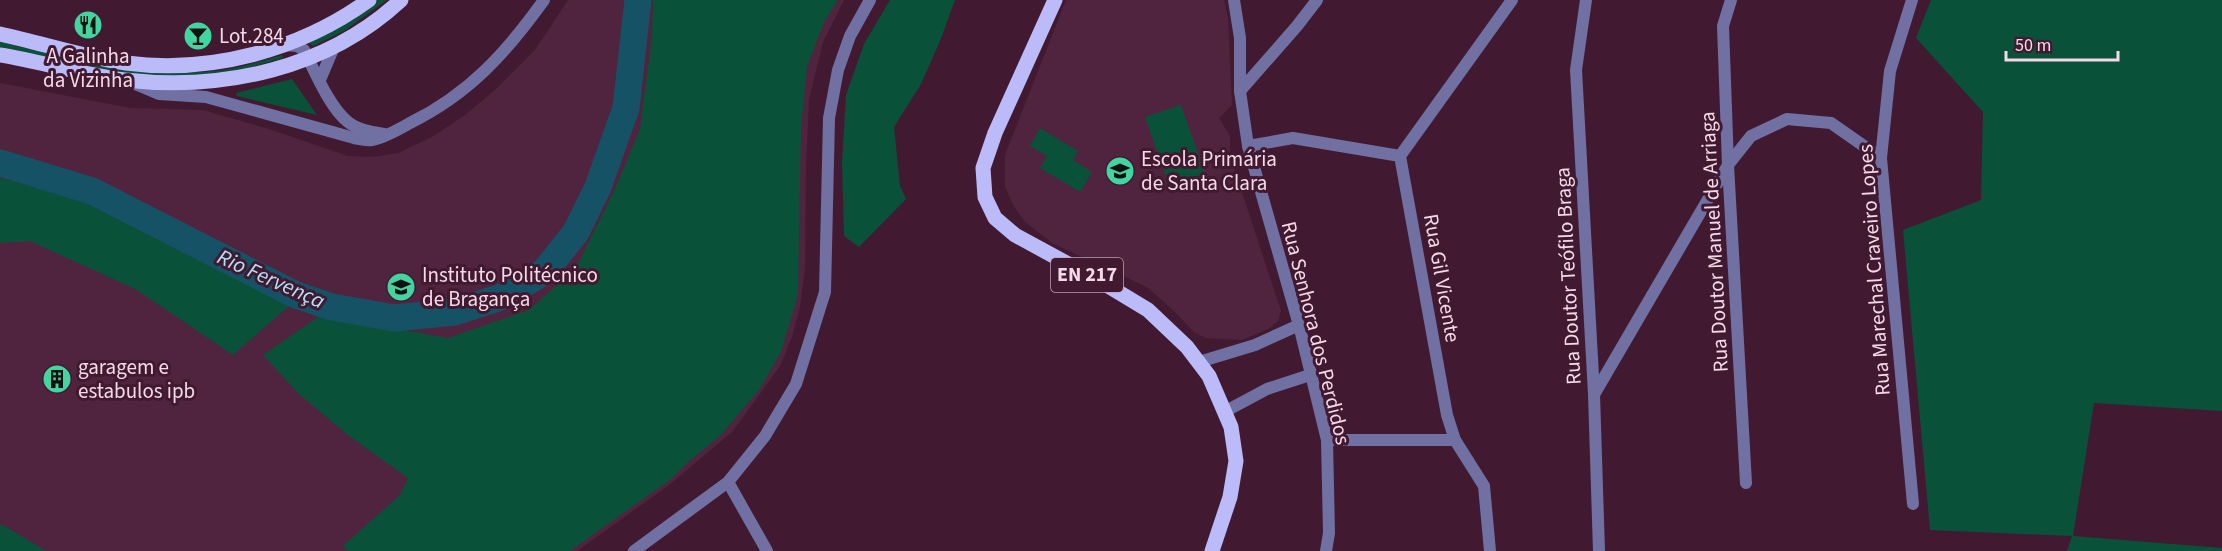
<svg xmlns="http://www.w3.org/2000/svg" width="2222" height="551" viewBox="0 0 2222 551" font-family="'Source Sans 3',sans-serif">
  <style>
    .built { fill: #50243e }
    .green { fill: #0a5139 }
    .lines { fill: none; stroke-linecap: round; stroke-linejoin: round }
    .river { stroke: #165266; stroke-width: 27 }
    .minor { stroke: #7170a2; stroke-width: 12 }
    .tertiary { stroke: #7170a2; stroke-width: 12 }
    .primary { stroke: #bcbbfa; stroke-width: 15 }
    .labels { text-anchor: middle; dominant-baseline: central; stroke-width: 6; stroke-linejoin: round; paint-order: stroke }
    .shield { fill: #411a32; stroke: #bea0b1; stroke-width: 1.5 }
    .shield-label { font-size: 20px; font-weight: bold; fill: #f4dae8 }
    .poi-label { font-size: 21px; fill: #f4dae8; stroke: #411a32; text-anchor: start }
    .street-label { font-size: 21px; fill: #f4dae8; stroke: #411a32 }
    .water-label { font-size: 22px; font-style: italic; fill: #b2e2f6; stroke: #411a32 }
  </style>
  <rect width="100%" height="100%" fill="#411a32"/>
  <g class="built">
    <polygon points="568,0 844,0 823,42 809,99 806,166 805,268 800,307 792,337 780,366 733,431 669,485 577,551 0,551 0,83 130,108 203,110 272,130 348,156 374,157 398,153 432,137 465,115 495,90 535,50"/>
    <polygon points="1066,0 1224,0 1228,18 1232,105 1219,118 1230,136 1230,156 1281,311 1278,321 1270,328 1242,340 1206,338 1195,333 1174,311 1147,287 1052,243 1025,222 1013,205 1005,187 1005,155"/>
  </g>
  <g class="green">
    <polygon points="379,0 387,0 344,31 313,46 309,43 350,21"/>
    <polygon points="653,0 838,0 824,22 807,67 801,128 798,295 781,352 759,390 720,436 688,462 670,480 570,551 348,551 343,546 400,495 408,478 349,436 299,394 263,355 321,315 448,338 529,310 576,268 614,191 640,129 652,36"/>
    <polygon points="890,0 955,0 940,41 921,84 894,127 900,186 906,199 859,247 844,236 842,161 846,95 864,44"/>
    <polygon points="1931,0 2222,0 2222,411 2094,403 2073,536 2222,548 2222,551 2067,551 2072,536 1930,530 1903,230 1981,200 1983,112 1916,38"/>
    <path d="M 0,42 C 71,58 141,78 214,71 C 237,69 260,61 282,55 L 283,58 C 252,67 220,76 187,77 C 124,78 62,59 0,47 Z"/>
    <polygon points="292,79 317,115 237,96 236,93"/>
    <polygon points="1181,105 1205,173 1169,185 1145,117"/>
    <polygon points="1040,128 1078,151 1073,160 1092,172 1080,192 1040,168 1047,156 1030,146"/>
    <polygon points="0,178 95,202 195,257 290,305 233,355 137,290 30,241 0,243"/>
    <polygon points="0,525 3,525 46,551 0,551"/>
  </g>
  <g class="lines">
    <polyline class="river" points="0,163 92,191 296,295 332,307 394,318 455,312 504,296 545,271 576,232 598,187 626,108 638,0"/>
    <g class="minor">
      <polyline points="1234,0 1240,38 1240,91 1248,146 1299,325 1327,440 1329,533 1326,551"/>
      <polyline points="1586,0 1576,70 1594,394 1599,551"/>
      <polyline points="1731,0 1723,26 1728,165 1746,483"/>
      <polyline points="1912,0 1890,71 1881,158 1913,504"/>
      <polyline points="1240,91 1297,26 1317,0"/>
      <polyline points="1248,146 1293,138 1400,156 1447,415 1455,440 1484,486 1490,551"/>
      <polyline points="1400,156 1512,0"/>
      <polyline points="1199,362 1255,345 1299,325"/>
      <polyline points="1595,393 1728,165 1751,136 1787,119 1831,123 1881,158"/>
      <polyline points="1226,411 1267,389 1310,375"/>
      <polyline points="1327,440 1455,440"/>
      <polyline points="728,482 767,551"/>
    </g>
    <g class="tertiary">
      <path d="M 285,45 L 297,46 L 304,50 C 315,72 330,108 348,122 C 358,130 372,132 384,134"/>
      <polyline points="320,80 334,47"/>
      <path d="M 133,83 L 159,94 L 206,97 L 354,138 C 359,139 366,141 372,140 C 384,138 399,129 410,123 C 469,94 506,53 544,0"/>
      <polyline points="634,551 728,482 765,436 796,384 825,292 829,118 838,70 850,36 870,0"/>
    </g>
    <g class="primary">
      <polyline points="1055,0 995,133 983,168 985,197 995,218 1015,235 1105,284 1148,310 1187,347 1209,376 1231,427 1236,461 1230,497 1212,551"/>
      <path d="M 0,34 C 42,43 83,57 126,63 C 211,74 300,50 369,0"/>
      <path d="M 0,55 C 42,62 83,75 125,80 C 223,91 327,69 401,0"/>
    </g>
  </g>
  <defs>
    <g id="restaurant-disc" transform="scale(1.5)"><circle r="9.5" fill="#43d4a0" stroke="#411a32"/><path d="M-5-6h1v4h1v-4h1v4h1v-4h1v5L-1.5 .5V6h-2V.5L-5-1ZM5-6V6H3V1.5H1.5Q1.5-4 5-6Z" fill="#111"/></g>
    <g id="bar-disc" transform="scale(1.5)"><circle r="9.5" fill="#43d4a0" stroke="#411a32"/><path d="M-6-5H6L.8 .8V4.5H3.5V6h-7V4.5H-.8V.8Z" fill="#111"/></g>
    <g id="school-disc" transform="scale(1.5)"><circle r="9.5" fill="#43d4a0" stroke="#411a32"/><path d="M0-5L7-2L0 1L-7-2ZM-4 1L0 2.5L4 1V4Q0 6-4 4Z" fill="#111"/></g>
    <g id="university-disc" transform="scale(1.5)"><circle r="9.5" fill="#43d4a0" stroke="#411a32"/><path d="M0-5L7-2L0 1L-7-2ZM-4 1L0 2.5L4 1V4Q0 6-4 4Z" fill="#111"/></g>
    <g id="building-disc" transform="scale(1.5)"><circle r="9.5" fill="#43d4a0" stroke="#411a32"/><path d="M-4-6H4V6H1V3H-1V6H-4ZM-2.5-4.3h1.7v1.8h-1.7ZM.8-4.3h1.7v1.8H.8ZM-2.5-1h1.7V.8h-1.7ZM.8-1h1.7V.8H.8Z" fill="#111"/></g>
  </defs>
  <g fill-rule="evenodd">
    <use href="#restaurant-disc" x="88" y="25"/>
    <use href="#bar-disc" x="198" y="36"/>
    <use href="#school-disc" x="1120" y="171"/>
    <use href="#university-disc" x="401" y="287"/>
    <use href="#building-disc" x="57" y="379"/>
  </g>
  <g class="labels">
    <rect class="shield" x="1051" y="258" width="72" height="34" rx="4.5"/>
    <g class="shield-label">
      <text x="1087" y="275">EN 217</text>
    </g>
    <g class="poi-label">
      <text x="219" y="36">Lot.284</text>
      <text x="88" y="56" text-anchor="middle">A Galinha<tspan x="88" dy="24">da Vizinha</tspan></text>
      <text x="1141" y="159">Escola Primária<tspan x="1141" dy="24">de Santa Clara</tspan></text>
      <text x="422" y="275">Instituto Politécnico<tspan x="422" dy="24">de Bragança</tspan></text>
      <text x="78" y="367">garagem e<tspan x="78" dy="24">estabulos ipb</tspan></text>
    </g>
    <g class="street-label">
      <text transform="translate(1714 242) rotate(-93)">Rua Doutor Manuel de Arriaga</text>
      <text transform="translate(1874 270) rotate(-94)">Rua Marechal Craveiro Lopes</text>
      <text transform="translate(1568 276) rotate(-93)">Rua Doutor Teófilo Braga</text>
      <text transform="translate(1442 278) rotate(80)">Rua Gil Vicente</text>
      <text transform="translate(1316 333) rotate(76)">Rua Senhora dos Perdidos</text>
    </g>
    <g class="water-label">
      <text transform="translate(271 279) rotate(24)">Rio Fervença</text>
    </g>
  </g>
  <path d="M2006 51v9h112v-9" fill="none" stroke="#f4dae8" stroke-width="3"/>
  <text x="2015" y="51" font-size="18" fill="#f4dae8" stroke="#411a32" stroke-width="4.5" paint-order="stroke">50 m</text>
</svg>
